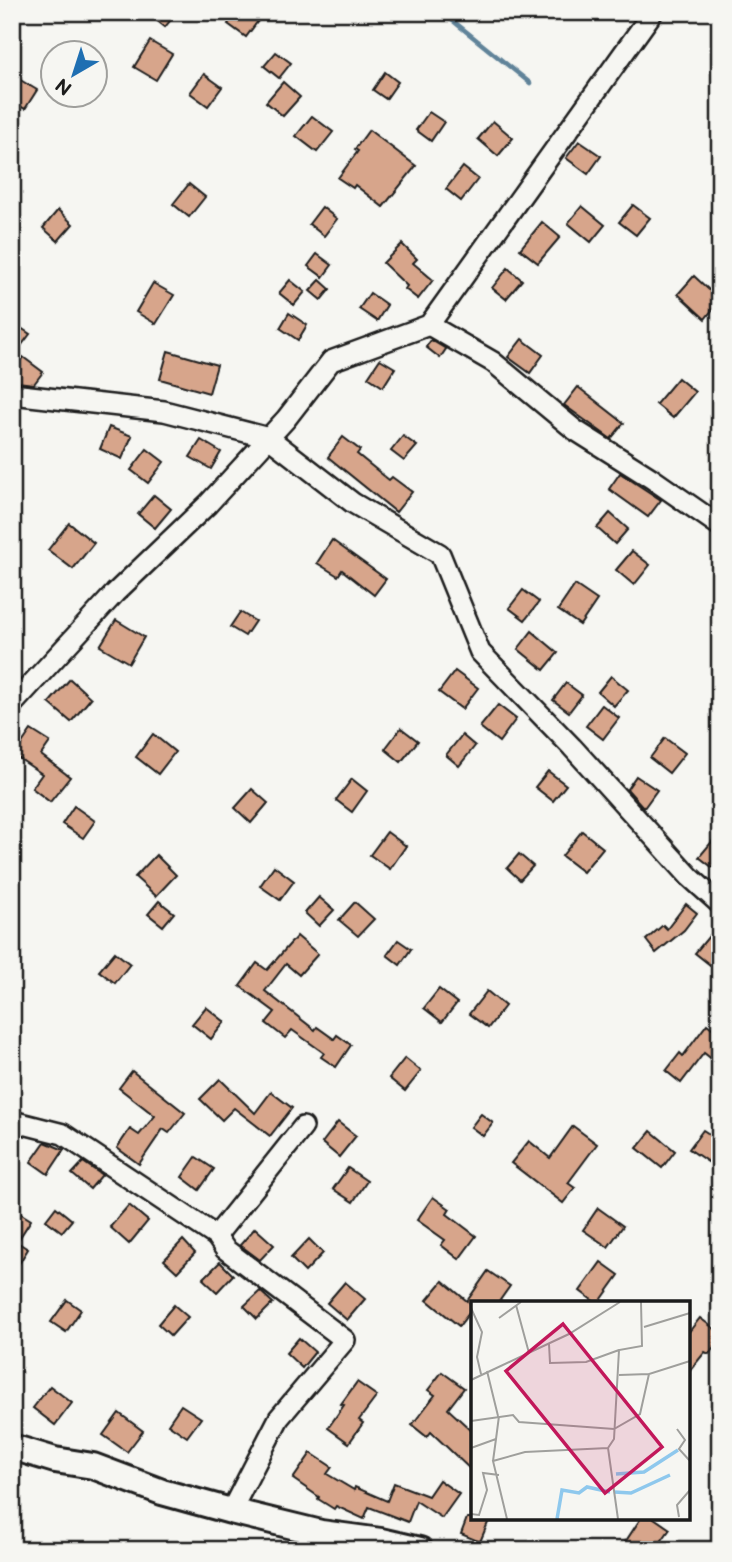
<svg xmlns="http://www.w3.org/2000/svg" width="732" height="1562" viewBox="0 0 732 1562" font-family="'Balsamiq Sans',sans-serif">
  <style>
    .lines { fill: none; stroke-linecap: round; stroke-linejoin: round }
    .stream { stroke: #608399; stroke-width: 4.5 }
    .building { fill: #d7a58b; stroke: #1c1c1c; stroke-width: 2 }
    .minor-casing { stroke: #1c1c1c; stroke-width: 24 }
    .major-casing { stroke: #1c1c1c; stroke-width: 30 }
    .minor { stroke: #f6f6f2; stroke-width: 19 }
    .major { stroke: #f6f6f2; stroke-width: 24 }
    .inset-river { fill: none; stroke: #8ec8ed; stroke-width: 3.5 }
    .inset-road { fill: none; stroke: #9f9f9c; stroke-width: 2 }
    .view { fill: #c2185b; fill-opacity: 0.15; stroke: #c2185b; stroke-width: 3.5 }
    .inset-edge { fill: none; stroke: #1c1c1c; stroke-width: 3.5 }
  </style>
  <rect width="100%" height="100%" fill="#f6f6f2"/>
  <filter id="ink" filterUnits="userSpaceOnUse"><feTurbulence type="fractalNoise" baseFrequency=".0143" numOctaves="2"/><feDisplacementMap in="SourceGraphic" scale="14" xChannelSelector="R" yChannelSelector="G"/><feConvolveMatrix kernelMatrix="1 2 1 2 8 2 1 2 1" color-interpolation-filters="sRGB"/></filter>
  <g filter="url(#ink)">
    <g class="lines">
      <polyline class="stream" points="442,12 530,83"/>
    </g>
    <g class="building">
      <polygon points="146,12 177,12 165,27"/>
      <polygon points="237,12 255,12 261,17 246,37 228,24"/>
      <polygon points="150,41 172,54 156,80 134,67"/>
      <polygon points="276,52 291,63 279,78 264,66"/>
      <polygon points="385,72 398,82 386,99 373,90"/>
      <polygon points="204,74 222,87 208,106 190,93"/>
      <polygon points="12,75 37,90 25,109 12,102"/>
      <polygon points="283,82 300,97 283,116 266,102"/>
      <polygon points="429,112 444,122 431,141 416,130"/>
      <polygon points="312,116 333,132 317,152 296,136"/>
      <polygon points="493,121 513,138 498,156 478,139"/>
      <polygon points="369,130 416,166 383,207 355,185 353,188 338,178 358,151 355,149"/>
      <polygon points="579,141 601,156 588,174 566,158"/>
      <polygon points="463,167 478,179 461,201 446,189"/>
      <polygon points="189,184 205,197 189,217 173,204"/>
      <polygon points="633,205 650,218 636,235 619,222"/>
      <polygon points="582,206 605,225 591,242 568,223"/>
      <polygon points="322,207 337,219 324,236 309,224"/>
      <polygon points="58,210 73,224 58,241 43,228"/>
      <polygon points="542,222 560,237 538,263 520,249"/>
      <polygon points="402,244 417,259 413,263 433,280 418,299 405,289 407,286 383,263"/>
      <polygon points="317,254 332,265 323,277 308,266"/>
      <polygon points="508,268 522,280 506,299 492,288"/>
      <polygon points="694,276 720,300 705,319 678,294"/>
      <polygon points="290,280 305,292 294,305 279,293"/>
      <polygon points="320,280 330,289 321,300 310,291"/>
      <polygon points="153,283 174,295 156,324 136,312"/>
      <polygon points="370,293 387,305 377,321 359,309"/>
      <polygon points="289,313 307,325 298,340 280,328"/>
      <polygon points="12,322 30,334 12,358"/>
      <polygon points="522,339 543,355 530,373 508,357"/>
      <polygon points="431,340 446,349 440,358 426,347"/>
      <polygon points="168,351 217,365 209,393 160,379"/>
      <polygon points="23,357 43,372 34,384 17,382 12,379 12,371"/>
      <polygon points="380,359 395,368 383,387 368,377"/>
      <polygon points="678,378 695,392 673,418 656,404"/>
      <polygon points="578,387 624,423 611,439 564,405"/>
      <polygon points="109,427 132,436 122,459 100,449"/>
      <polygon points="403,436 417,446 404,461 391,451"/>
      <polygon points="343,437 360,450 357,454 389,480 392,477 412,492 396,512 328,457"/>
      <polygon points="201,440 221,452 211,469 190,457"/>
      <polygon points="147,449 164,462 148,483 131,470"/>
      <polygon points="620,473 661,500 648,517 609,489"/>
      <polygon points="154,495 171,509 155,528 138,514"/>
      <polygon points="610,513 628,529 615,544 597,528"/>
      <polygon points="69,523 94,543 73,569 48,550"/>
      <polygon points="332,540 386,579 374,595 342,570 338,576 317,563"/>
      <polygon points="632,551 650,565 634,585 616,570"/>
      <polygon points="575,585 597,600 580,625 558,610"/>
      <polygon points="523,590 539,602 525,620 509,608"/>
      <polygon points="240,612 255,621 245,636 230,627"/>
      <polygon points="116,620 144,637 129,663 100,646"/>
      <polygon points="532,631 558,653 544,670 518,649"/>
      <polygon points="455,671 478,688 462,709 439,692"/>
      <polygon points="611,676 628,690 614,706 598,692"/>
      <polygon points="70,679 91,698 71,722 49,703"/>
      <polygon points="566,683 582,695 569,712 553,700"/>
      <polygon points="498,705 516,719 499,742 480,727"/>
      <polygon points="602,705 619,718 603,739 586,726"/>
      <polygon points="401,728 418,741 401,762 385,749"/>
      <polygon points="31,730 50,742 41,755 70,777 50,802 32,788 42,774 14,755"/>
      <polygon points="153,734 175,752 158,774 136,757"/>
      <polygon points="462,735 475,746 459,766 446,755"/>
      <polygon points="665,738 685,753 669,773 650,758"/>
      <polygon points="548,771 566,785 553,801 535,787"/>
      <polygon points="636,776 657,790 644,808 627,789"/>
      <polygon points="352,779 367,791 352,812 336,800"/>
      <polygon points="252,789 268,803 251,823 235,808"/>
      <polygon points="74,806 95,821 83,838 62,824"/>
      <polygon points="582,831 603,848 583,872 562,856"/>
      <polygon points="387,832 406,846 390,869 370,855"/>
      <polygon points="720,832 720,857 712,867 699,857"/>
      <polygon points="519,854 533,866 520,880 507,868"/>
      <polygon points="156,855 176,875 156,896 135,877"/>
      <polygon points="274,866 294,881 280,900 260,886"/>
      <polygon points="319,897 334,910 319,926 305,913"/>
      <polygon points="159,901 174,913 163,926 148,914"/>
      <polygon points="355,902 374,919 358,936 339,920"/>
      <polygon points="686,904 697,913 684,930 656,953 646,940 663,925 667,929"/>
      <polygon points="297,936 318,954 299,975 286,964 265,991 315,1030 317,1027 334,1039 337,1035 351,1045 336,1067 321,1057 324,1053 292,1030 285,1038 266,1023 275,1012 240,986 257,963 267,970"/>
      <polygon points="709,936 720,945 720,961 714,968 695,953"/>
      <polygon points="398,940 411,949 400,965 387,955"/>
      <polygon points="115,952 130,964 115,983 99,971"/>
      <polygon points="439,989 457,1003 442,1022 424,1008"/>
      <polygon points="487,991 505,1006 488,1028 469,1014"/>
      <polygon points="206,1007 225,1022 211,1039 192,1024"/>
      <polygon points="707,1024 720,1034 720,1051 713,1060 704,1053 681,1083 666,1071 680,1053 683,1056"/>
      <polygon points="405,1058 421,1071 405,1091 389,1078"/>
      <polygon points="132,1071 185,1113 169,1133 163,1129 139,1164 117,1148 130,1129 139,1135 155,1116 119,1088"/>
      <polygon points="220,1079 255,1113 271,1092 292,1108 270,1136 234,1108 222,1120 200,1099"/>
      <polygon points="481,1114 493,1123 483,1136 471,1127"/>
      <polygon points="338,1122 356,1136 339,1157 322,1143"/>
      <polygon points="573,1126 597,1144 568,1183 575,1188 563,1203 511,1163 529,1141 550,1158"/>
      <polygon points="703,1130 720,1141 708,1162 689,1149"/>
      <polygon points="651,1131 675,1151 662,1168 637,1148"/>
      <polygon points="45,1142 64,1150 48,1174 31,1162"/>
      <polygon points="196,1157 214,1169 199,1190 182,1177"/>
      <polygon points="83,1162 102,1175 90,1189 72,1174"/>
      <polygon points="348,1168 367,1181 353,1202 333,1189"/>
      <polygon points="433,1197 450,1209 447,1214 476,1236 459,1259 441,1245 445,1240 417,1220"/>
      <polygon points="129,1205 148,1221 129,1244 110,1227"/>
      <polygon points="56,1207 72,1220 62,1232 46,1220"/>
      <polygon points="12,1208 31,1220 17,1242 28,1249 12,1275"/>
      <polygon points="598,1208 623,1226 608,1247 583,1230"/>
      <polygon points="255,1228 274,1245 260,1260 240,1245"/>
      <polygon points="309,1239 323,1253 305,1272 291,1258"/>
      <polygon points="183,1240 195,1253 177,1272 164,1260"/>
      <polygon points="220,1262 233,1275 217,1292 203,1279"/>
      <polygon points="601,1262 619,1275 599,1303 596,1303 580,1291"/>
      <polygon points="488,1271 510,1286 498,1303 470,1303 473,1308 459,1326 427,1300 443,1281 467,1301"/>
      <polygon points="345,1282 365,1299 347,1320 327,1303"/>
      <polygon points="260,1291 273,1303 257,1319 244,1306"/>
      <polygon points="67,1300 81,1310 66,1332 51,1322"/>
      <polygon points="174,1305 188,1317 171,1336 158,1324"/>
      <polygon points="700,1318 720,1333 720,1339 709,1354 705,1352 688,1373 688,1333"/>
      <polygon points="299,1338 315,1352 302,1368 286,1353"/>
      <polygon points="442,1372 464,1388 448,1409 473,1432 473,1472 431,1432 427,1437 412,1425 435,1395 428,1390"/>
      <polygon points="357,1382 377,1396 359,1420 363,1423 349,1443 328,1428 344,1405 341,1404"/>
      <polygon points="50,1386 72,1403 55,1425 33,1408"/>
      <polygon points="181,1405 201,1418 187,1437 168,1424"/>
      <polygon points="119,1413 143,1431 127,1452 103,1435"/>
      <polygon points="311,1453 332,1467 327,1474 354,1490 355,1487 387,1501 394,1483 428,1496 439,1480 459,1494 442,1518 416,1501 408,1522 369,1507 364,1519 336,1506 334,1509 318,1499 319,1497 293,1479"/>
      <polygon points="467,1518 490,1518 480,1542 461,1534"/>
      <polygon points="641,1518 654,1518 670,1529 655,1550 620,1550"/>
    </g>
    <g class="lines">
      <g class="minor-casing">
        <g id="minor">
          <polyline points="429,325 493,362 575,430 651,478 720,526"/>
          <polyline points="12,394 164,411 269,438 353,503 440,554 480,652 572,747 690,877 720,904"/>
          <polyline points="12,705 115,593 208,504 286,419 331,361 429,325 653,12"/>
          <polyline points="12,1121 63,1134 216,1236 225,1249 345,1340 279,1418 231,1511"/>
          <polyline points="216,1236 303,1127"/>
        </g>
      </g>
      <g class="major-casing">
        <polyline id="major" points="12,1447 55,1460 93,1466 162,1492 231,1511 321,1533 381,1541 420,1550"/>
      </g>
      <use href="#minor" class="minor"/>
      <use href="#major" class="major"/>
    </g>
  </g>
  <g transform="translate(471 1301)">
    <rect width="219" height="219" fill="#f6f6f2"/>
    <path class="inset-river" d="M 145,173 L 173,171 L 207,149M 143,191 L 160,192 L 199,174M 86,218 L 91,189 L 108,192 L 116,186 L 139,191"/>
    <path class="inset-road" d="M 45,4 L 58,52M 0,7 L 11,31 L 6,56 L 10,73M 28,17 L 50,1M 173,26 L 219,12M 78,43 L 79,62 L 115,61 L 148,49M 16,70 L 27,115M 148,74 L 178,73M 0,79 L 98,33 L 149,1M 0,120 L 42,114 L 48,121 L 143,128 L 169,113 L 178,73 L 219,60M 206,128 L 214,139 L 208,148 L 219,160M 0,147 L 25,138 L 28,115M 22,160 L 25,138M 0,213 L 8,214 L 16,189 L 12,172 L 28,174M 208,216 L 206,204 L 219,189M 36,218 L 22,160 L 54,151 L 137,147M 147,218 L 137,147 L 143,138 L 148,49 L 171,45 L 170,1"/>
    <path class="view" d="M 92,23 L 191,146 L 134,192 L 35,70 Z"/>
    <rect width="219" height="219" class="inset-edge"/>
  </g>
  <rect width="732" height="1562" fill="none" stroke="#f6f6f2" stroke-width="42"/>
  <rect x="21" y="21" width="690" height="1520" fill="none" stroke="#1c1c1c" stroke-width="2.5" filter="url(#ink)"/>
  <g transform="translate(74 74) rotate(219)"><circle r="33" fill="#f6f6f2" stroke="#9f9f9c" stroke-width="2"/>
  <path d="M0-5L12 26L0 18L-12 26Z" fill="#1f6fb2"/>
  <text y="-10" font-size="19" font-weight="bold" text-anchor="middle" fill="#1c1c1c">N</text>
  </g>
</svg>
